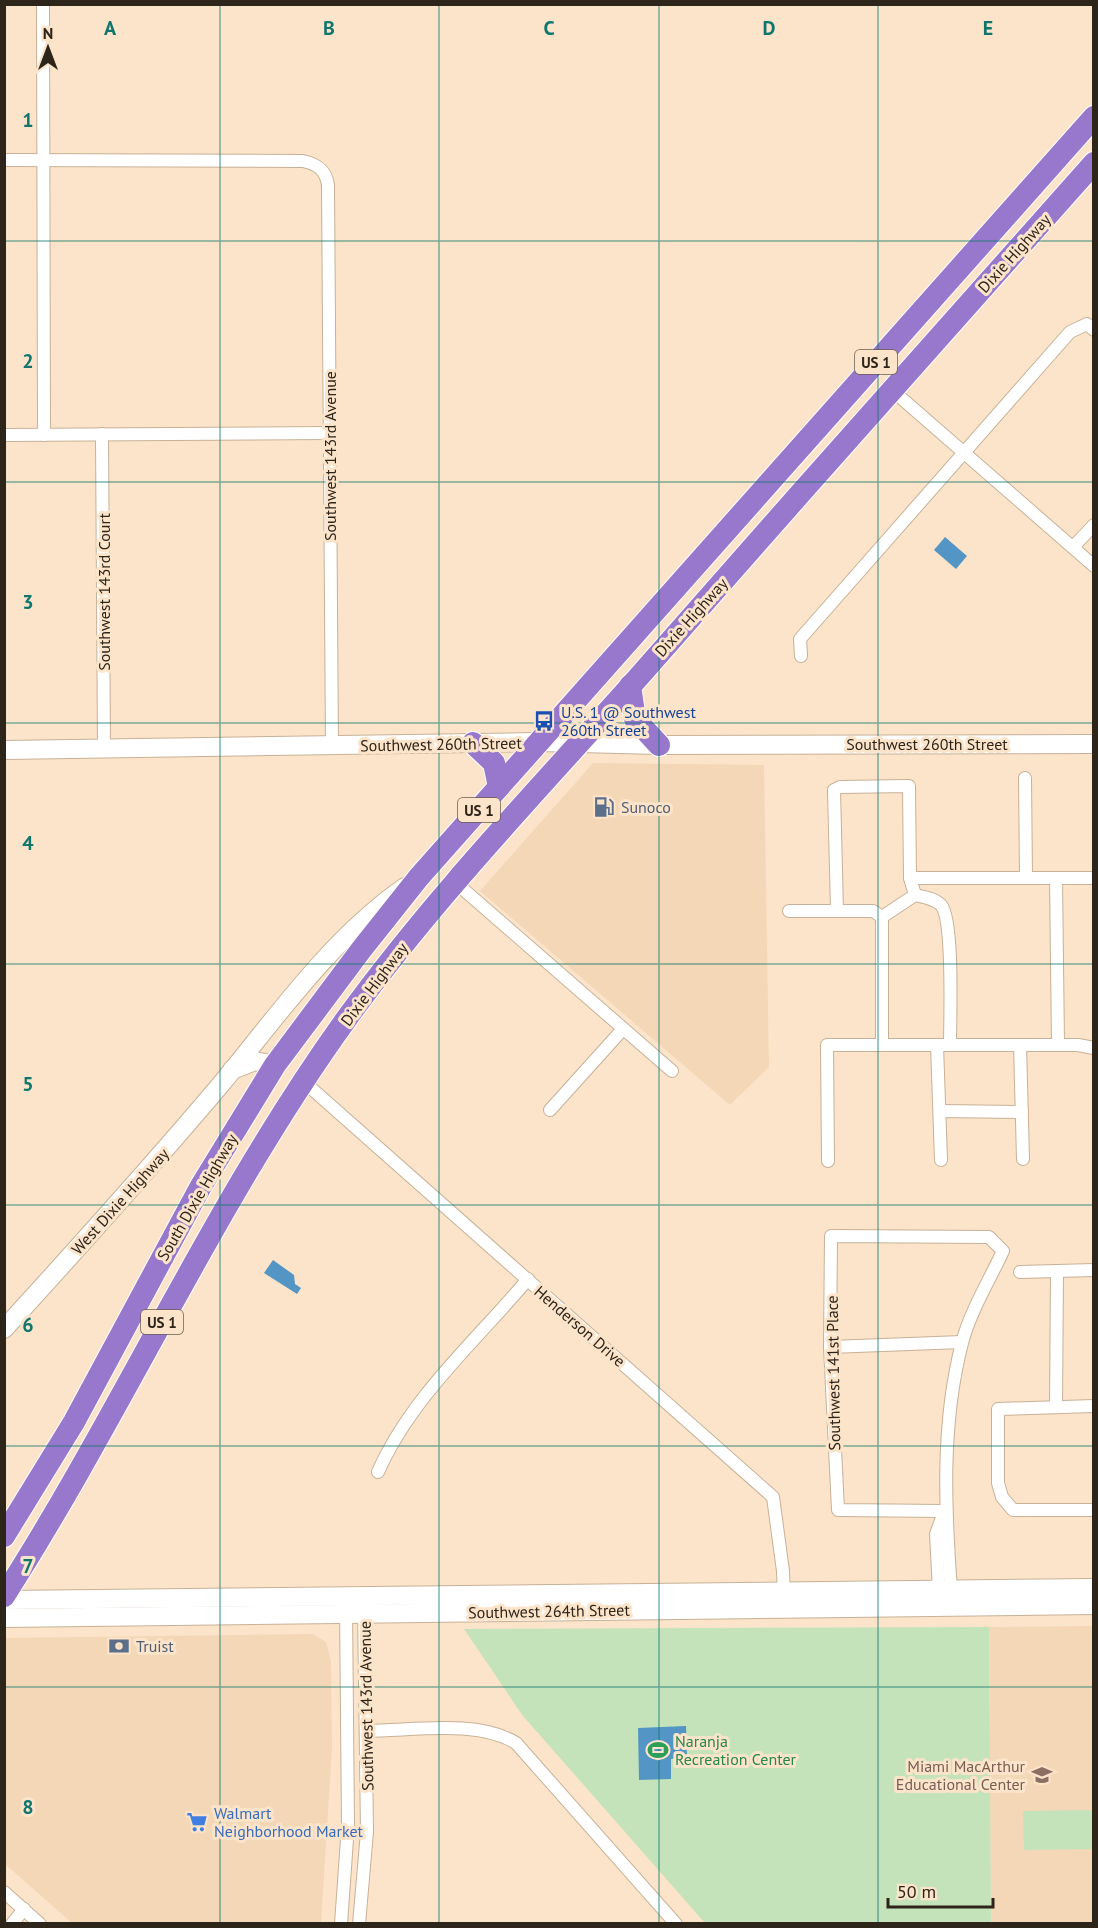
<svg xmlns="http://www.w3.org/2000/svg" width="1098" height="1928" viewBox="0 0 1098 1928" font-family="'PT Sans',sans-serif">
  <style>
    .built { fill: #f4d7b7 }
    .green { fill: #c4e3bb }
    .water { fill: #5395c4 }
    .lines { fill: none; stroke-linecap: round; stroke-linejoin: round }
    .street-casing { stroke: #c7b197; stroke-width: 14 }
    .secondary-casing { stroke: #c7b197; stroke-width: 20 }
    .highway-casing { stroke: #fff; stroke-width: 24 }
    .street { stroke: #fff; stroke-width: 12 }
    .secondary { stroke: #fff; stroke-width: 18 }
    .highway { stroke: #9778cc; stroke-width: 22 }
    .grid { fill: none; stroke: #0f766e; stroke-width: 1.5; stroke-opacity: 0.55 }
    .labels { text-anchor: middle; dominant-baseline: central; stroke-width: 6; stroke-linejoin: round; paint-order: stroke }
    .shield { fill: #fce4ca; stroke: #6b5e4f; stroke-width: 1.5 }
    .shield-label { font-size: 15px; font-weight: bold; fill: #2d241a }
    .street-label { font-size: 16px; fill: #2d241a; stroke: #fce4ca }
    .transit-label { font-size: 16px; fill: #164399; stroke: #fce4ca; text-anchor: start }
    .service-label { font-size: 16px; fill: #4e5e75; stroke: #fce4ca; text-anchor: start }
    .leisure-label { font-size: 16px; fill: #27864d; stroke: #fce4ca; text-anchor: start }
    .education-label { font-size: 16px; fill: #785e54; stroke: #fce4ca; text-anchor: end }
    .shop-label { font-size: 16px; fill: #366cbe; stroke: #fce4ca; text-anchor: start }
    .grid-label { font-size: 20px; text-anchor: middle; font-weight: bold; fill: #0f766e; stroke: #fce4ca; stroke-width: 6; stroke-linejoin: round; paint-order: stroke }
  </style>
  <rect width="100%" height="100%" fill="#fce4ca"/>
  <g class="built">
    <polygon points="593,763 764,765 769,1067 730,1105 480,891"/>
    <polygon points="1093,1626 1093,1923 991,1923 989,1627"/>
    <polygon points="313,1634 326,1642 331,1661 332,1748 321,1923 72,1923 5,1864 5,1638"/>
  </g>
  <g class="green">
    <polygon points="989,1627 991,1923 705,1923 523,1716 464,1629"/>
    <polygon points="1093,1810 1093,1849 1024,1850 1023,1811"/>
  </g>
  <g class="water">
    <polygon points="945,537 967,556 956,569 934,550"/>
    <polygon points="273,1260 294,1275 295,1284 301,1288 297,1294 264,1273"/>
    <polygon points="686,1726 687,1757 671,1759 671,1779 639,1780 638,1728"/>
  </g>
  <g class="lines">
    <g class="street-casing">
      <g id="street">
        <polyline points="43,4 44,435"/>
        <path d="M 4,160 L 303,161 C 317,164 326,170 328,185 L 332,747"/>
        <polyline points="892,390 1094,566"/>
        <polyline points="102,434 104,750"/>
        <polyline points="4,435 330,433"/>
        <polyline points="1073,547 1094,525"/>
        <polyline points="801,656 800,639 1070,332 1087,324 1094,330"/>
        <polyline points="1025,778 1026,878"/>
        <polyline points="910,878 1094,878"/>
        <polyline points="1056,878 1058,1045"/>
        <polyline points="456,883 672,1071"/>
        <polyline points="789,911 873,911 882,917"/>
        <polyline points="837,911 834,790 840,787 909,786 910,878 915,895"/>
        <path d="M 882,917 L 915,895 C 923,897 934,898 941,905 C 954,920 950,1019 950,1045"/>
        <polyline points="882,917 882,1045"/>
        <polyline points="937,1045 941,1160"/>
        <polyline points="1020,1045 1023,1159"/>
        <polyline points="303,1081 773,1497 783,1571 784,1599"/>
        <polyline points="550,1110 623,1029"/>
        <polyline points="940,1111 1022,1112"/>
        <polyline points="828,1161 827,1045 1078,1045 1094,1048"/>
        <polyline points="1020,1272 1094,1270"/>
        <polyline points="830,1347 962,1342"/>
        <polyline points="1094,1406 998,1409 998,1483 1002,1497 1013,1510 1094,1510"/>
        <polyline points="1056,1407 1057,1271"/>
        <path d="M 378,1472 C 411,1397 476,1341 528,1279"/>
        <path d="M 945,1511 L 838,1510 L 830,1347 L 831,1236 L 989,1237 L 1003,1251 C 989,1281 970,1312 962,1343 C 941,1424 945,1508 951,1590"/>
        <polyline points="939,1590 936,1534 943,1515"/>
        <path d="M 367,1731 C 412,1731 477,1719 516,1743 L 676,1924"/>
        <polyline points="4,1892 40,1924"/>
        <polyline points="12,1924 24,1909"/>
        <polyline points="341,1924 348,1825 346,1606"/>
        <polyline points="359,1924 367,1832 364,1607"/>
      </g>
    </g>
    <g class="secondary-casing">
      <g id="secondary">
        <polyline points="4,750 539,742 659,745 1094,744"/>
        <polyline points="232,1070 255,1061 275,1065"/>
        <path d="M 4,1329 C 78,1248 151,1167 222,1083 C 278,1015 332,938 405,887"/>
        <polyline points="4,1600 1094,1588"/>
        <polyline points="4,1618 1094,1605"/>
      </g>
    </g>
    <g class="highway-casing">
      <g id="highway">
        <polyline points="630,686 635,719 659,745"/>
        <polyline points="473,743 494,763 499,787"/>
        <polyline points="4,1536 74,1422 201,1186 275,1065 361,950 419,877 1094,117"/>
        <path d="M 4,1596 C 125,1407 215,1201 347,1018 C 434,898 538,790 636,680 C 788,507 940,335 1094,163"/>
      </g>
    </g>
    <use href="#street" class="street"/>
    <use href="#secondary" class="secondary"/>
    <use href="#highway" class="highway"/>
  </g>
  <path class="grid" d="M 220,4 L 220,1924M 439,4 L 439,1924M 659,4 L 659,1924M 878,4 L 878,1924M 4,241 L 1094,241M 4,482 L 1094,482M 4,723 L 1094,723M 4,964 L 1094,964M 4,1205 L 1094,1205M 4,1446 L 1094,1446M 4,1687 L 1094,1687"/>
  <defs>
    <g id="bus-bare" transform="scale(1.62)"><path d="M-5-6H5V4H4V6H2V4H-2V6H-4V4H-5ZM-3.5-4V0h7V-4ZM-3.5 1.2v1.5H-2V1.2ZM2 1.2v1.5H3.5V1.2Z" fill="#1a4fb4" stroke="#fce4ca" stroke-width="2.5" paint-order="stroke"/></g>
    <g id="fuel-bare" transform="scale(1.62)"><path d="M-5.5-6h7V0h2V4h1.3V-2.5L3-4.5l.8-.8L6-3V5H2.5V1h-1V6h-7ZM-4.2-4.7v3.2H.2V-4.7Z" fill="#5c6f8a" stroke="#fce4ca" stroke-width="2.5" paint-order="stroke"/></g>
    <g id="bank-bare" transform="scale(1.62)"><path d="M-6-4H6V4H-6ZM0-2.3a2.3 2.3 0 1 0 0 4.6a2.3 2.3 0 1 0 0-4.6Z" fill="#5c6f8a" stroke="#fce4ca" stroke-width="2.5" paint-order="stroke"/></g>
    <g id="stadium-bare" transform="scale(1.62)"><path d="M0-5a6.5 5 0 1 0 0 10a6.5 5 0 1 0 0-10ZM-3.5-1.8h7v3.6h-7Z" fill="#2e9e5b" stroke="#fce4ca" stroke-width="2.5" paint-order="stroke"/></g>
    <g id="school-bare" transform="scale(1.62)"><path d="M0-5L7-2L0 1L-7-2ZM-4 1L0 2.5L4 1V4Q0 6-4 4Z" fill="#8d6e63" stroke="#fce4ca" stroke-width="2.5" paint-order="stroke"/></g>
    <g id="supermarket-bare" transform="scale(1.62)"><path d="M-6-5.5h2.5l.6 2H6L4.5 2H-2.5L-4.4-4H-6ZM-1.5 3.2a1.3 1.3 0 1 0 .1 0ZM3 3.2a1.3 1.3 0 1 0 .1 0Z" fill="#3f7fe0" stroke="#fce4ca" stroke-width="2.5" paint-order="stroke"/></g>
  </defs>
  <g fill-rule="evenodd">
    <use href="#bus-bare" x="544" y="721"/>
    <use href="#fuel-bare" x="604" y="807"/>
    <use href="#bank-bare" x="119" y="1646"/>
    <use href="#stadium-bare" x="658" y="1750"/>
    <use href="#school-bare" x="1042" y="1775"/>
    <use href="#supermarket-bare" x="197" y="1822"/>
  </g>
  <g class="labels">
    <g class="shield">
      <rect x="855" y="350" width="42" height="24" rx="4.5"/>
      <rect x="458" y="798" width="42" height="24" rx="4.5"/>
      <rect x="141" y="1310" width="42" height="24" rx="4.5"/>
    </g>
    <g class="shield-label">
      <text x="876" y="362">US 1</text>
      <text x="479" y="810">US 1</text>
      <text x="162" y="1322">US 1</text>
    </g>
    <g class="street-label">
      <text transform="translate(1014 253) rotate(-48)">Dixie Highway</text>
      <text transform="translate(330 456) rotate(-90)">Southwest 143rd Avenue</text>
      <text transform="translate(104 592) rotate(-90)">Southwest 143rd Court</text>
      <text transform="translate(691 617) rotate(-48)">Dixie Highway</text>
      <text transform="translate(441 744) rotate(-1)">Southwest 260th Street</text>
      <text x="927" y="744">Southwest 260th Street</text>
      <text transform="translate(374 984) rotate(-53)">Dixie Highway</text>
      <text transform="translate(197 1197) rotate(-60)">South Dixie Highway</text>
      <text transform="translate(120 1201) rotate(-48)">West Dixie Highway</text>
      <text transform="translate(580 1326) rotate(41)">Henderson Drive</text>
      <text transform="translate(833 1373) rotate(-91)">Southwest 141st Place</text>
      <text transform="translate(549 1611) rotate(-1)">Southwest 264th Street</text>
      <text transform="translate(366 1706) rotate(-91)">Southwest 143rd Avenue</text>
    </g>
    <g class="transit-label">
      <text x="561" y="712">U.S. 1 @ Southwest<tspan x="561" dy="18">260th Street</tspan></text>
    </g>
    <g class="service-label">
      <text x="621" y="807">Sunoco</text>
      <text x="136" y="1646">Truist</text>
    </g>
    <g class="leisure-label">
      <text x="675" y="1741">Naranja<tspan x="675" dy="18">Recreation Center</tspan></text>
    </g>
    <g class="education-label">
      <text x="1025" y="1766">Miami MacArthur<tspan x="1025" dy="18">Educational Center</tspan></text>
    </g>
    <g class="shop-label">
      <text x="214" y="1813">Walmart<tspan x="214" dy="18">Neighborhood Market</tspan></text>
    </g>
  </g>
  <g class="grid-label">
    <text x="110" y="35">A</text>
    <text x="329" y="35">B</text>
    <text x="549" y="35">C</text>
    <text x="769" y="35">D</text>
    <text x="988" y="35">E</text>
    <text x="28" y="127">1</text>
    <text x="28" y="368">2</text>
    <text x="28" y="609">3</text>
    <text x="28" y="850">4</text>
    <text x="28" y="1091">5</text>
    <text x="28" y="1332">6</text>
    <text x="28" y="1573">7</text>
    <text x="28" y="1814">8</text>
  </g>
  <rect width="1098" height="1928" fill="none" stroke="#2d241a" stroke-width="12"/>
  <g transform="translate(48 48)" stroke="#fce4ca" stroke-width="4.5" paint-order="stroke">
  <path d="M0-4.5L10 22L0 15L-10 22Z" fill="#2d241a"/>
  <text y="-9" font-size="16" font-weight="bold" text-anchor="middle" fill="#2d241a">N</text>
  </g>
  <path d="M888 1898v9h105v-9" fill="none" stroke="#2d241a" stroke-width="3"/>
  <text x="897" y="1898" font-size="18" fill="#2d241a" stroke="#fce4ca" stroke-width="4.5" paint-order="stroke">50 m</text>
</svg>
